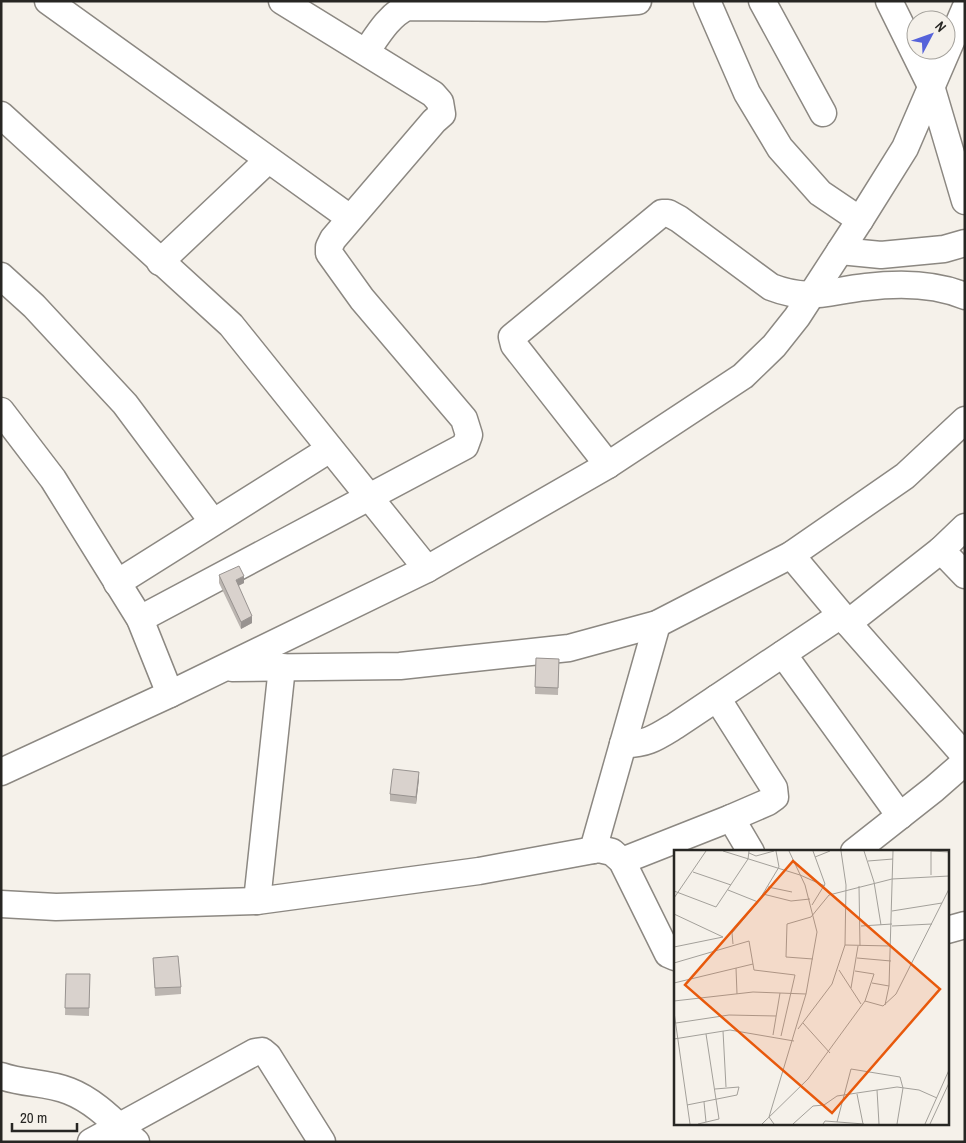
<svg xmlns="http://www.w3.org/2000/svg" width="966" height="1143" viewBox="0 0 966 1143" font-family="'Archivo Narrow',sans-serif">
  <style>
    .lines { fill: none; stroke-linecap: round; stroke-linejoin: round }
    .minor-casing { stroke: #8c8882; stroke-width: 29 }
    .minor { stroke: #fff; stroke-width: 26 }
    .wall { fill: #bbb5b0 }
    .shaded-wall { fill: #989390 }
    .building { fill: #d9d2cd; stroke: #989390 }
    .inset-road { fill: none; stroke: #a3a09a; stroke-width: 1 }
    .view { fill: #e8590c; fill-opacity: 0.15; stroke: #e8590c; stroke-width: 2.5 }
    .inset-edge { fill: none; stroke: #272623; stroke-width: 2.5 }
  </style>
  <rect width="100%" height="100%" fill="#f5f1ea"/>
  <g class="lines">
    <g class="minor-casing">
      <g id="minor">
        <polyline points="48,1 350,218"/>
        <polyline points="707,1 747,93 780,148 820,193 860,220"/>
        <polyline points="762,1 823,113"/>
        <polyline points="889,1 931,86 965,201"/>
        <path d="M 366,52 C 377,36 389,15 407,7 L 545,8 L 638,1"/>
        <polyline points="1,115 231,325 427,569"/>
        <polyline points="840,251 881,255 944,249 965,243"/>
        <polyline points="160,262 268,160"/>
        <polyline points="1,276 34,306 125,404 213,522"/>
        <polyline points="1,411 53,479 140,619 170,694"/>
        <path d="M 608,465 L 514,345 L 512,337 L 662,213 L 668,213 L 679,219 L 771,287 C 810,302 828,291 866,287 C 898,283 934,283 965,296"/>
        <polyline points="941,550 965,575"/>
        <polyline points="791,555 848,623 965,756"/>
        <polyline points="117,583 330,449"/>
        <polyline points="140,619 465,446 469,435 464,419 362,299 329,253 329,247 333,239 434,121 442,114 440,102 433,94 282,1"/>
        <polyline points="848,623 941,550 965,527"/>
        <polyline points="783,654 900,816"/>
        <polyline points="232,668 400,666 569,648 657,624 791,555 905,476 965,420"/>
        <path d="M 623,744 C 646,745 657,737 675,726 L 841,615"/>
        <polyline points="1,772 170,694 427,569 608,465 743,376 774,346 797,317 860,220 905,148 965,9"/>
        <polyline points="731,818 751,852"/>
        <polyline points="593,850 657,624"/>
        <polyline points="854,852 934,789 965,762"/>
        <polyline points="622,861 731,818 768,802 775,797 774,788 717,698"/>
        <polyline points="257,901 282,667"/>
        <polyline points="1,904 56,907 257,901 479,871 599,849 612,852 622,861 668,954 675,957"/>
        <polyline points="947,930 965,925"/>
        <path d="M 1,1076 C 23,1084 47,1082 69,1091 C 95,1101 115,1123 136,1142"/>
        <polyline points="91,1142 255,1052 262,1051 268,1056 322,1142"/>
      </g>
    </g>
    <use href="#minor" class="minor"/>
  </g>
  <g class="wall">
    <polygon points="219,575 244,583 238,586 252,623 241,629 219,583"/>
    <polygon points="536,658 559,659 558,695 535,694"/>
    <polygon points="419,779 416,804 390,801 390,794"/>
    <polygon points="153,958 181,987 181,994 155,996"/>
    <polygon points="66,974 90,974 89,1016 65,1015"/>
  </g>
  <g class="shaded-wall">
    <polygon points="244,576 244,583 236,587 236,580"/>
    <polygon points="252,616 252,623 241,629 241,622"/>
    <polygon points="419,772 419,779 416,804 416,797"/>
  </g>
  <g class="building">
    <polygon points="239,566 244,576 236,580 252,616 241,622 219,575"/>
    <polygon points="536,658 559,659 558,688 535,687"/>
    <polygon points="393,769 419,772 416,797 390,794"/>
    <polygon points="178,956 181,987 155,988 153,958"/>
    <polygon points="66,974 90,974 89,1008 65,1008"/>
  </g>
  <g transform="translate(674 850)">
    <rect width="275" height="275" fill="#f5f1ea"/>
    <path class="inset-road" d="M 49,1 L 126,25 L 151,36M 190,1 L 200,32 L 207,75M 257,1 L 275,2M 75,3 L 82,6 L 100,1M 141,7 L 156,1M 194,11 L 219,9M 19,22 L 57,35M 257,25 L 257,1M 185,36 L 186,96M 94,37 L 118,42M 54,40 L 84,52M 0,41 L 42,57 L 74,9 L 75,1M 89,44 L 117,51 L 136,49M 0,48 L 32,1M 138,55 L 151,34 L 139,1M 218,61 L 268,53M 0,64 L 49,87 L 0,97M 187,76 L 218,74M 218,76 L 258,74M 59,94 L 58,83 L 84,52 L 105,17 L 102,1M 171,95 L 217,96M 183,108 L 217,111M 139,109 L 112,107 L 113,74 L 137,67 L 155,45 L 218,29 L 275,26M 0,113 L 75,91 L 80,120 L 121,125 L 107,186M 62,118 L 63,144M 165,120 L 187,154M 0,133 L 79,114M 198,133 L 215,136M 177,138 L 184,96M 0,151 L 79,142 L 132,144M 191,151 L 209,156 L 222,144 L 275,39M 211,155 L 215,136 L 219,1M 0,162 L 16,274M 2,173 L 55,165 L 102,166M 129,173 L 156,203M 124,179 L 158,134 L 171,95 L 172,35 L 167,1M 49,181 L 52,237M 99,185 L 106,143M 0,189 L 56,180 L 120,191M 203,240 L 205,274M 183,244 L 189,274M 30,252 L 32,272M 13,255 L 63,245 L 65,237 L 41,239M 163,272 L 177,219 L 226,227 L 229,238 L 223,274M 24,274 L 45,269 L 32,184M 88,274 L 134,229 L 191,151 L 200,124 L 181,121M 100,274 L 95,267 L 132,144 L 143,82 L 131,35 L 115,1M 119,274 L 139,256 L 150,255 L 163,246 L 223,237 L 245,240 L 263,248M 149,274 L 151,271 L 190,274M 251,274 L 275,220M 256,274 L 275,233"/>
    <path class="view" d="M 119,11 L 266,139 L 158,263 L 11,135 Z"/>
    <rect width="275" height="275" class="inset-edge"/>
  </g>
  <rect width="966" height="1143" fill="none" stroke="#272623" stroke-width="5"/>
  <g transform="translate(931 35) rotate(49)"><circle r="24" fill="#f5f1ea" stroke="#a3a09a"/>
  <path d="M0-4L9 19L0 12L-9 19Z" fill="#5663da"/>
  <text y="-8" font-size="14" font-weight="bold" text-anchor="middle" fill="#272623">N</text>
  </g>
  <path d="M12 1123v8h65v-8" fill="none" stroke="#272623" stroke-width="2.5"/>
  <text x="20" y="1123" font-size="15" fill="#272623" stroke="#f5f1ea" stroke-width="4" paint-order="stroke">20 m</text>
</svg>
